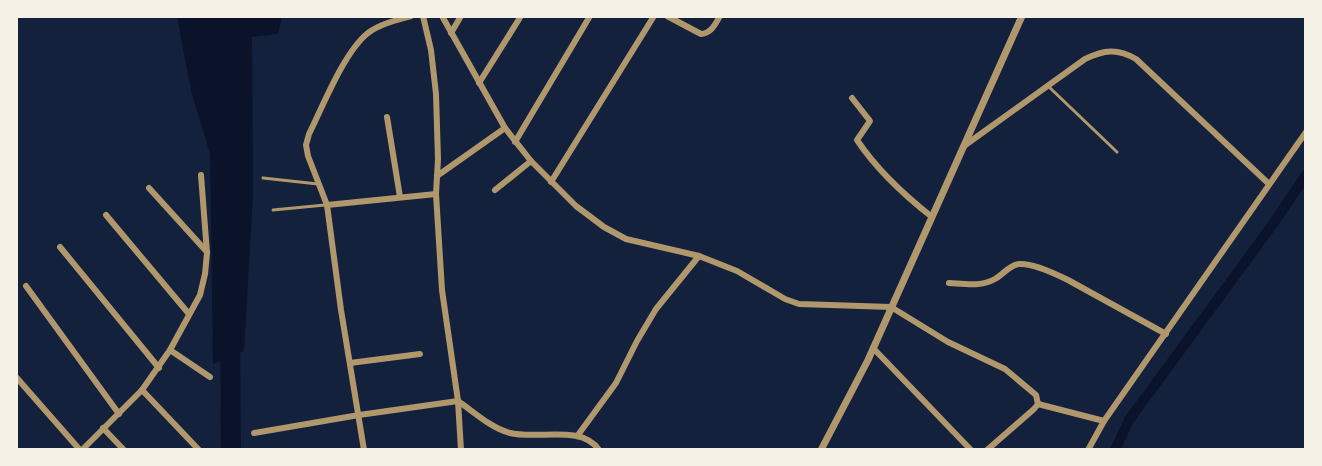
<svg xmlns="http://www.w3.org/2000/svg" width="1322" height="466" viewBox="0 0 1322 466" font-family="'Fira Sans',sans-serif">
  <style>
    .water { fill: #0b132b }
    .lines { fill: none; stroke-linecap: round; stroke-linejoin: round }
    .canal { stroke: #0b132b; stroke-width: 10 }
    .river { stroke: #0b132b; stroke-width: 20 }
    .service { stroke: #b1986c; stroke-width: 3 }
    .minor { stroke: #b1986c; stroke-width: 6 }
    .tertiary { stroke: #b1986c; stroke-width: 7 }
  </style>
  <rect width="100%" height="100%" fill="#14213d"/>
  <polygon class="water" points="177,17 282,17 278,34 252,37 253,196 244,351 213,364 210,154 191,91"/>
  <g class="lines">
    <polyline class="canal" points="1115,450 1129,420 1273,224 1306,175"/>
    <polyline class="river" points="230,330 231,450"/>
    <g class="service">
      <polyline points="1048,86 1117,152"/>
      <polyline points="263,178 318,184"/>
      <polyline points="273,210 325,205"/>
    </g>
    <g class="minor">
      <polyline points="423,16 431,50 436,94 438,159 436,194 442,290 458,401 461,450"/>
      <polyline points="442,16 505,128 531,161 576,206 604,227 626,239 699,256 737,271 785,299 799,304 891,307 948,342 1005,369 1036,395 1038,404 1034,409 987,450"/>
      <path d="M 667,16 L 701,34 C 711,33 715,25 720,16"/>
      <polyline points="451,33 461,16"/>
      <polyline points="479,83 521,16"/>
      <path d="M 852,98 L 870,121 L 857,140 C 877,170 904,195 932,217"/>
      <polyline points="387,117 400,197"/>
      <polyline points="515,142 590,16"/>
      <path d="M 964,146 L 1085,59 C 1104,50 1117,48 1136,59 L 1269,184"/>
      <polyline points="437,176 505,128"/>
      <polyline points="551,182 654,16"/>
      <polyline points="149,188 207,252"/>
      <polyline points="495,190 531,161"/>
      <polyline points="327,205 436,194"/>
      <polyline points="106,215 189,314"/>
      <polyline points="60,247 159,368"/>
      <path d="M 949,283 C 965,284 981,287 995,279 C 1002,275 1010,265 1019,264 C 1032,263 1056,274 1068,280 L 1166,334"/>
      <polyline points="26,286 119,414"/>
      <polyline points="873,348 971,450"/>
      <polyline points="170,350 210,377"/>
      <polyline points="350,363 420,354"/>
      <polyline points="16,377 80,450"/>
      <polyline points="142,390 199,450"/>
      <polyline points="1038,404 1104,421"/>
      <polyline points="103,428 124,450"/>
      <path d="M 254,433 L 359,415 L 458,401 C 474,412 491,428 510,433 C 537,440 582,424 599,450"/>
      <polyline points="578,435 616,383 637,341 656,309 699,256"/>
      <polyline points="82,450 142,390 170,350 200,295 205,274 207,253 201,175"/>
      <path d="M 364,450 L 341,310 L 327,205 L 308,156 L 306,145 L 309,134 C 323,106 344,52 368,33 C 380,24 397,20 411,16"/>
      <polyline points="1088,450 1104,421 1306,132"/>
    </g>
    <polyline class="tertiary" points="821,450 868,360 1022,16"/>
  </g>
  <rect width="1322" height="466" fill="none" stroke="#f6f1e7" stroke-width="36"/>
</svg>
